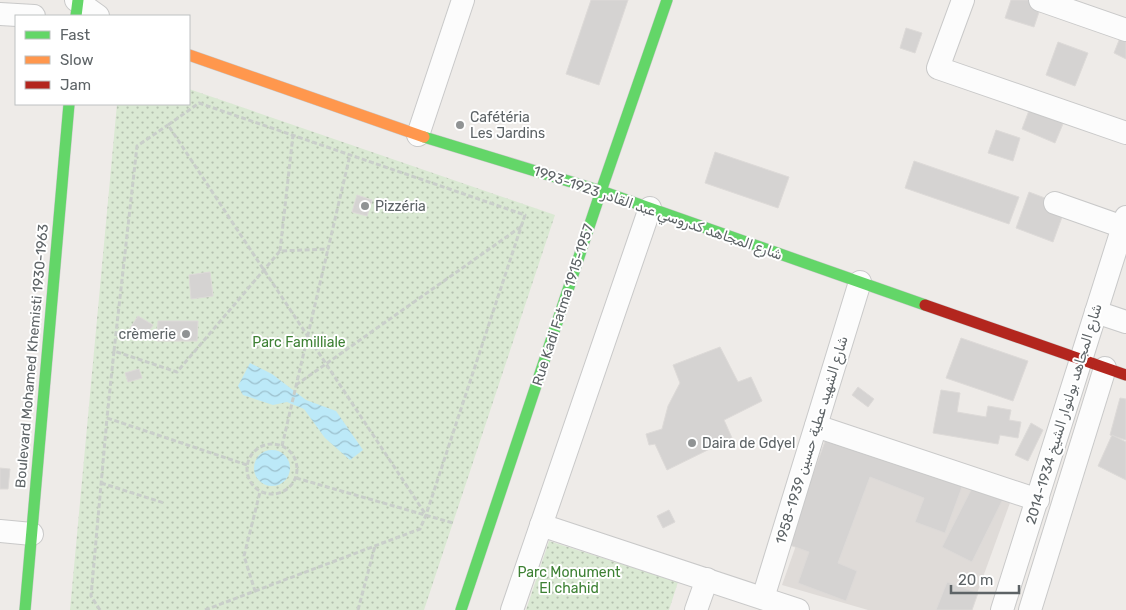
<svg xmlns="http://www.w3.org/2000/svg" width="1126" height="610" viewBox="0 0 1126 610" font-family="Rubik,Vazirmatn,sans-serif">
  <style>
    .education { fill: #dfdbd8 }
    .grass { fill: url(#grass-dots) }
    .water { fill: url(#water-waves) }
    .building { fill: #d5d3d2; stroke: #dddad8 }
    .lines { fill: none; stroke-linecap: round; stroke-linejoin: round }
    .street-casing { stroke: #c9c9c9; stroke-width: 24 }
    .fast-casing { stroke: #c9c9c9; stroke-width: 12 }
    .slow-casing { stroke: #c9c9c9; stroke-width: 12 }
    .jam-casing { stroke: #c9c9c9; stroke-width: 12 }
    .path { stroke: #c9ceca; stroke-width: 3; stroke-dasharray: 5 2.5; stroke-linecap: butt }
    .street { stroke: #fcfcfc; stroke-width: 22 }
    .fast { stroke: #63d668; stroke-width: 11 }
    .slow { stroke: #ff974d; stroke-width: 11 }
    .jam { stroke: #b3261e; stroke-width: 11 }
    .poi-dot { fill: #909394; stroke: #fff; stroke-width: 2 }
    .labels { text-anchor: middle; dominant-baseline: central; stroke-width: 4; stroke-linejoin: round; paint-order: stroke }
    .poi-label { font-size: 14px; fill: #5d6366; stroke: #fff; text-anchor: start }
    .street-label { font-size: 14px; fill: #5d6366; stroke: #fff }
    .park-label { font-size: 14px; fill: #3d8033; stroke: #fff }
  </style>
  <defs>
    <pattern id="grass-dots" width="8" height="8" patternUnits="userSpaceOnUse" patternTransform="scale(1.25)"><rect width="8" height="8" fill="#dae9d3"/><path d="M2 2h.1M6 6h.1" fill="none" stroke="#b4c0af" stroke-width="1.8" stroke-linecap="round"/></pattern>
    <pattern id="water-waves" width="16" height="10" patternUnits="userSpaceOnUse" patternTransform="scale(1.25)"><rect width="16" height="10" fill="#bce9f8"/><path d="M0 5q4-4 8 0t8 0" fill="none" stroke="#9cc0cd"/></pattern>
  </defs>
  <rect width="100%" height="100%" fill="#eeebe8"/>
  <polygon class="education" points="833,441 1011,500 971,610 868,610 782,585"/>
  <g class="grass">
    <polygon points="189,89 555,215 424,610 70,610 117,104 189,104"/>
    <polygon points="549,541 678,582 669,610 526,610"/>
  </g>
  <g class="water">
    <polygon points="250,363 272,374 306,400 336,411 363,450 350,460 325,438 304,409 287,402 273,405 243,395 238,386"/>
    <circle cx="272" cy="468" r="18"/>
  </g>
  <g class="building">
    <polygon points="591,0 628,0 599,85 566,74"/>
    <polygon points="1011,0 1043,0 1034,27 1005,18"/>
    <polygon points="1125,25 1126,26 1126,59 1114,53"/>
    <polygon points="906,28 922,33 915,53 900,48"/>
    <polygon points="1058,42 1088,53 1075,86 1046,75"/>
    <polygon points="1033,100 1067,114 1055,143 1022,129"/>
    <polygon points="996,130 1020,138 1013,161 988,153"/>
    <polygon points="715,152 789,177 778,208 705,183"/>
    <polygon points="914,161 1019,197 1009,224 905,188"/>
    <polygon points="1029,192 1066,206 1053,242 1016,228"/>
    <polygon points="357,195 372,200 367,216 352,212"/>
    <polygon points="210,272 213,296 191,299 189,275"/>
    <polygon points="138,316 153,325 144,339 129,330"/>
    <polygon points="158,321 198,321 197,341 157,341"/>
    <polygon points="961,338 1028,361 1013,401 946,378"/>
    <polygon points="720,347 738,382 751,377 762,401 724,420 732,438 667,470 655,444 649,445 646,434 662,429 668,406 680,383 673,365"/>
    <polygon points="139,369 142,378 128,382 125,373"/>
    <polygon points="858,387 874,399 868,407 852,395"/>
    <polygon points="941,390 960,393 957,412 986,417 988,406 1011,410 1009,420 1021,422 1018,438 1000,435 998,444 933,433"/>
    <polygon points="1120,398 1126,399 1126,440 1110,435"/>
    <polygon points="1031,423 1043,430 1028,461 1015,455"/>
    <polygon points="830,428 965,479 945,533 915,522 924,498 870,477 838,563 857,571 846,601 798,583 809,552 787,544"/>
    <polygon points="1112,435 1126,442 1126,480 1098,466"/>
    <polygon points="0,468 10,469 8,489 0,489"/>
    <polygon points="975,482 1004,497 972,562 942,547"/>
    <polygon points="669,510 675,522 663,528 657,516"/>
    <polygon points="947,582 978,593 972,610 936,610"/>
  </g>
  <g class="lines">
    <g class="street-casing">
      <g id="street">
        <polyline points="76,0 98,16"/>
        <polyline points="963,0 938,68 1126,133"/>
        <polyline points="1040,0 1126,30"/>
        <polyline points="0,14 34,16"/>
        <polyline points="418,135 463,0"/>
        <polyline points="1055,203 1123,227"/>
        <polyline points="1096,312 1126,322"/>
        <polyline points="816,426 1038,500"/>
        <polyline points="541,525 798,610"/>
        <polyline points="0,531 32,534"/>
        <polyline points="763,598 860,282"/>
        <polyline points="512,610 650,208"/>
        <polyline points="696,610 707,579"/>
        <polyline points="1002,610 1126,217"/>
        <polyline points="1030,610 1105,368"/>
      </g>
    </g>
    <g class="fast-casing">
      <g id="fast">
        <polyline points="76,16 78,0"/>
        <polyline points="424,137 601,191 925,305"/>
        <polyline points="25,610 69,104"/>
        <polyline points="461,610 601,191 667,0"/>
      </g>
    </g>
    <g class="slow-casing">
      <polyline id="slow" points="189,55 424,137"/>
    </g>
    <g class="jam-casing">
      <polyline id="jam" points="925,305 1126,375"/>
    </g>
    <g class="path">
      <polyline points="280,251 293,135"/>
      <polyline points="114,351 137,146 168,125"/>
      <polyline points="296,385 522,226"/>
      <circle cx="272" cy="469" r="25"/>
      <polyline points="282,446 328,249"/>
      <polyline points="247,465 107,418 114,351 177,372 280,251 328,249 350,155"/>
      <polyline points="296,478 453,523"/>
      <polyline points="101,483 164,503"/>
      <polyline points="255,591 420,529 426,515 525,215 199,103 168,125 426,515"/>
      <polyline points="100,610 91,596 107,418"/>
      <polyline points="205,610 255,591 244,556 260,492"/>
      <polyline points="358,610 375,546"/>
    </g>
    <use href="#street" class="street"/>
    <use href="#fast" class="fast"/>
    <use href="#slow" class="slow"/>
    <use href="#jam" class="jam"/>
  </g>
  <g class="poi-dot">
    <circle cx="460" cy="125" r="5"/>
    <circle cx="365" cy="206" r="5"/>
    <circle cx="186" cy="334" r="5"/>
    <circle cx="692" cy="443" r="5"/>
  </g>
  <g class="labels">
    <g class="poi-label">
      <text x="470" y="117">Cafétéria<tspan x="470" dy="16">Les Jardins</tspan></text>
      <text x="375" y="206">Pizzéria</text>
      <text x="176" y="334" text-anchor="end">crèmerie</text>
      <text x="702" y="443">Daira de Gdyel</text>
    </g>
    <g class="street-label">
      <text transform="translate(658 213) rotate(19)">شارع المجاهد كدروسي عبد القادر 1923-1993</text>
      <text transform="translate(563 305) rotate(-72)">Rue Kadi Fatma 1915-1957</text>
      <text transform="translate(32 356) rotate(-85)">Boulevard Mohamed Khemisti 1930-1963</text>
      <text transform="translate(1064 414) rotate(-73)">شارع المجاهد بولنوار الشيخ 1934-2014</text>
      <text transform="translate(812 440) rotate(-73)">شارع الشهيد عطية حسين 1939-1958</text>
    </g>
    <g class="park-label">
      <text x="299" y="342">Parc Familliale</text>
      <text x="569" y="572">Parc Monument<tspan x="569" dy="16">El chahid</tspan></text>
    </g>
  </g>
  <rect x="15" y="15" width="175" height="90" fill="#ffffff" stroke="#bec1c2"/>
  <rect x="25" y="31" width="25" height="8" fill="#63d668" stroke="#bec1c2"/>
  <text x="60" y="40" font-size="15" fill="#5d6366">Fast</text>
  <rect x="25" y="56" width="25" height="8" fill="#ff974d" stroke="#bec1c2"/>
  <text x="60" y="65" font-size="15" fill="#5d6366">Slow</text>
  <rect x="25" y="81" width="25" height="8" fill="#b3261e" stroke="#bec1c2"/>
  <text x="60" y="90" font-size="15" fill="#5d6366">Jam</text>
  <path d="M951 585v8h68v-8" fill="none" stroke="#5d6366" stroke-width="2.5"/>
  <text x="958" y="585" font-size="15" fill="#5d6366" stroke="#ffffff" stroke-width="4" paint-order="stroke">20 m</text>
</svg>
